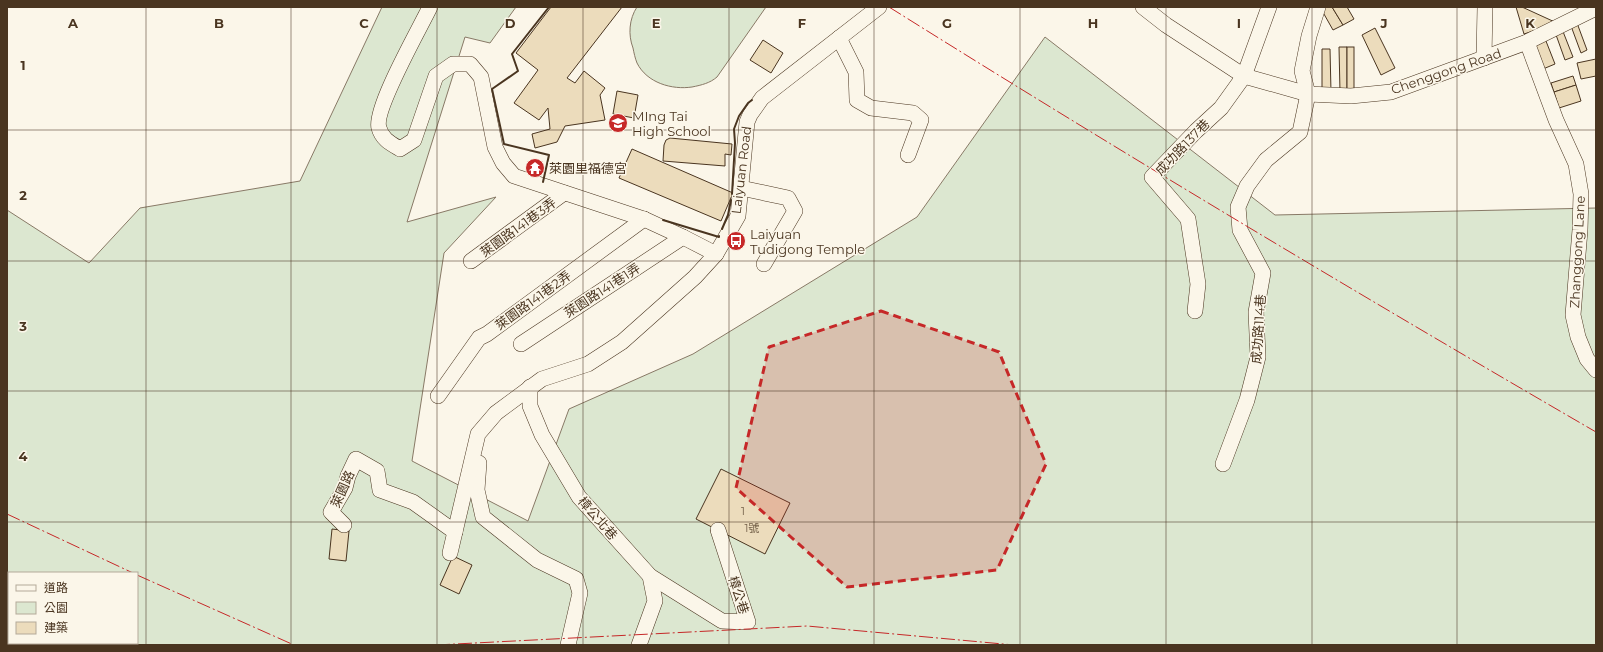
<svg xmlns="http://www.w3.org/2000/svg" width="1603" height="652" viewBox="0 0 1603 652" font-family="Montserrat,'Noto Sans TC',sans-serif">
  <style>
    .green { fill: #dce7d0; stroke: #887966; fill-rule: evenodd }
    .building { fill: #ecdcbc; stroke: #4a3520 }
    .lines { fill: none; stroke-linecap: round; stroke-linejoin: round }
    .minor-casing { stroke: #4a3520; stroke-width: 16 }
    .minor { stroke: #fbf6e9; stroke-width: 15 }
    .wall { stroke: #4a3520; stroke-width: 2 }
    .power { stroke: #c62828; stroke-width: 1; stroke-dasharray: 14 3 2 3; stroke-linecap: butt }
    .marked { fill: #c62828; fill-opacity: 0.2; stroke: #c62828; stroke-width: 3; stroke-dasharray: 8 5; stroke-linejoin: round }
    .grid { fill: none; stroke: #4a3520; stroke-width: 1; stroke-opacity: 0.55 }
    .labels { text-anchor: middle; dominant-baseline: central; stroke-width: 3; stroke-linejoin: round; paint-order: stroke }
    .number-label { font-size: 11px; fill: #725f47 }
    .street-label { font-size: 13px; fill: #4a3520; stroke: #fbf6e9 }
    .poi-label { font-size: 13px; fill: #4a3520; stroke: #fbf6e9; text-anchor: start }
    .grid-label { font-size: 13px; text-anchor: middle; font-weight: bold; fill: #4a3520; stroke: #fbf6e9; stroke-width: 3; stroke-linejoin: round; paint-order: stroke }
  </style>
  <rect width="100%" height="100%" fill="#fbf6e9"/>
  <g class="green">
    <path d="M 382,7 L 516,7 L 490,43 L 465,37 L 407,222 L 496,197 L 444,253 L 412,461 L 528,521 L 569,409 L 693,354 L 917,217 L 1045,37 L 1275,215 L 1596,208 L 1596,645 L 7,645 L 7,210 L 89,263 L 140,208 L 300,181 ZM 9,573 L 137,573 L 137,643 L 9,643 Z"/>
    <path d="M 637,7 L 766,7 L 717,77 C 710,83 702,85 692,87 C 672,90 647,83 637,63 C 635,58 634,53 633,48 C 628,35 629,19 637,7 Z"/>
  </g>
  <g class="building">
    <polygon points="551,7 622,7 567,78 575,83 584,71 605,88 600,95 605,120 565,126 557,142 535,148 532,134 550,129 548,108 539,120 514,103 538,70 516,53"/>
    <polygon points="1320,7 1332,7 1343,25 1333,30"/>
    <polygon points="1332,7 1347,7 1354,19 1343,25"/>
    <polygon points="1516,7 1522,7 1557,23 1524,34"/>
    <polygon points="1577,23 1587,50 1581,53 1571,26"/>
    <polygon points="1375,28 1395,68 1381,75 1362,35"/>
    <polygon points="1562,29 1573,57 1565,60 1555,32"/>
    <polygon points="1544,36 1555,64 1543,69 1533,40"/>
    <polygon points="763,40 783,53 771,73 750,60"/>
    <polygon points="1339,47 1347,47 1347,91 1340,92"/>
    <rect x="1347" y="47" width="7" height="44"/>
    <polygon points="1322,49 1330,49 1331,92 1322,92"/>
    <polygon points="1596,59 1596,76 1581,79 1577,63"/>
    <polygon points="1573,76 1576,85 1554,92 1551,83"/>
    <polygon points="1576,85 1581,101 1559,108 1554,92"/>
    <polygon points="617,91 638,95 634,118 613,114"/>
    <polygon points="670,138 732,144 731,155 725,154 725,166 663,161 664,145 666,140"/>
    <polygon points="632,149 733,193 721,221 619,178"/>
    <polygon points="721,469 790,503 765,554 696,519"/>
    <polygon points="332,529 349,531 346,561 329,559"/>
    <polygon points="453,556 472,565 459,594 440,585"/>
  </g>
  <g class="lines">
    <g class="minor-casing">
      <g id="minor">
        <path d="M 430,7 C 420,28 373,110 379,128 C 382,139 390,143 400,149 L 414,140 L 436,76 L 453,64 L 470,64 L 481,77 L 495,147 L 503,163 L 514,176 L 644,219 L 683,237 L 716,254"/>
        <polyline points="1143,7 1166,25 1244,76 1308,94 1351,96 1391,92 1451,70 1527,42 1596,8"/>
        <polyline points="839,38 856,72 857,100 871,108 913,113 921,120 908,155"/>
        <polyline points="1527,42 1556,120 1576,164 1581,194 1580,230 1573,315 1578,337 1587,359 1596,370"/>
        <polyline points="1484,58 1485,7"/>
        <polyline points="741,188 788,198 795,211 764,264"/>
        <polyline points="471,261 564,193"/>
        <polyline points="1195,311 1198,284 1188,219 1152,177 1196,131 1221,108 1244,76 1269,7"/>
        <polyline points="521,344 683,237"/>
        <polyline points="530,387 530,406 542,435 579,497 650,576 655,601 639,645"/>
        <polyline points="438,396 479,338 487,334 644,219"/>
        <polyline points="479,463 477,490 483,517 537,560 576,579 580,593 568,645"/>
        <polyline points="1223,464 1247,400 1258,357 1256,312 1263,273 1240,230 1238,207 1247,186 1266,160 1300,132 1308,94 1302,71 1309,36 1318,7"/>
        <polyline points="344,525 331,512 345,488 348,476 356,459 377,471 380,490 413,502 455,532"/>
        <polyline points="450,553 478,434 496,413 542,379 588,364 622,342 695,277 716,254 738,216 747,122 750,115 762,98 879,7"/>
        <polyline points="650,576 722,621 748,622 718,530"/>
      </g>
    </g>
    <use href="#minor" class="minor"/>
    <g class="wall">
      <polyline points="543,182 549,155 504,144 492,89 518,71 512,54 549,7"/>
      <polyline points="732,194 735,143 734,129 739,116 748,103 752,100"/>
      <polyline points="663,220 719,237 719,236"/>
      <polyline points="722,229 728,215 731,200"/>
    </g>
    <g class="power">
      <path d="M 889,7 C 1122,153 1358,294 1596,432"/>
      <polyline points="7,514 133,573"/>
      <polyline points="137,575 294,645"/>
      <polyline points="436,645 807,626 1014,645"/>
    </g>
  </g>
  <path class="marked" d="M 881,311 L 999,352 L 1046,464 L 997,570 L 847,587 L 736,488 L 769,347 Z"/>
  <path class="grid" d="M 146,7 L 146,645M 291,7 L 291,645M 437,7 L 437,645M 583,7 L 583,645M 729,7 L 729,645M 874,7 L 874,645M 1020,7 L 1020,645M 1166,7 L 1166,645M 1312,7 L 1312,645M 1457,7 L 1457,645M 7,130 L 1596,130M 7,261 L 1596,261M 7,391 L 1596,391M 7,522 L 1596,522"/>
  <defs>
    <g id="school-disc" transform="scale(1)"><circle r="9.5" fill="#c62828" stroke="#fbf6e9"/><path d="M0-5L7-2L0 1L-7-2ZM-4 1L0 2.5L4 1V4Q0 6-4 4Z" fill="#fff"/></g>
    <g id="temple-disc" transform="scale(1)"><circle r="9.5" fill="#c62828" stroke="#fbf6e9"/><path d="M0-6L5-2H3V0L6.5 2.5H4V6H1.5V3h-3V6H-4V2.5H-6.5L-3 0V-2H-5Z" fill="#fff"/></g>
    <g id="bus-disc" transform="scale(1)"><circle r="9.5" fill="#c62828" stroke="#fbf6e9"/><path d="M-5-6H5V4H4V6H2V4H-2V6H-4V4H-5ZM-3.5-4V0h7V-4ZM-3.5 1.2v1.5H-2V1.2ZM2 1.2v1.5H3.5V1.2Z" fill="#fff"/></g>
  </defs>
  <g fill-rule="evenodd">
    <use href="#school-disc" x="618" y="123"/>
    <use href="#temple-disc" x="535" y="168"/>
    <use href="#bus-disc" x="736" y="241"/>
  </g>
  <g class="labels">
    <g class="number-label">
      <text x="743" y="511">1</text>
      <text x="752" y="528">1號</text>
    </g>
    <g class="street-label">
      <text transform="translate(1446 71) rotate(-19)">Chenggong Road</text>
      <text transform="translate(1182 147) rotate(-46)">成功路137巷</text>
      <text transform="translate(741 170) rotate(-83)">Laiyuan Road</text>
      <text transform="translate(518 227) rotate(-36)">萊園路141巷3弄</text>
      <text transform="translate(1577 252) rotate(-87)">Zhanggong Lane</text>
      <text transform="translate(602 290) rotate(-33)">萊園路141巷1弄</text>
      <text transform="translate(533 300) rotate(-36)">萊園路141巷2弄</text>
      <text transform="translate(1258 329) rotate(-86)">成功路114巷</text>
      <text transform="translate(342 489) rotate(-66)">萊園路</text>
      <text transform="translate(598 518) rotate(49)">樟公北巷</text>
      <text transform="translate(739 595) rotate(72)">樟公巷</text>
    </g>
    <g class="poi-label">
      <text x="632" y="116">MIng Tai<tspan x="632" dy="15">High School</tspan></text>
      <text x="549" y="168">萊園里福德宮</text>
      <text x="750" y="234">Laiyuan<tspan x="750" dy="15">Tudigong Temple</tspan></text>
    </g>
  </g>
  <g class="grid-label">
    <text x="73" y="28">A</text>
    <text x="219" y="28">B</text>
    <text x="364" y="28">C</text>
    <text x="510" y="28">D</text>
    <text x="656" y="28">E</text>
    <text x="802" y="28">F</text>
    <text x="947" y="28">G</text>
    <text x="1093" y="28">H</text>
    <text x="1239" y="28">I</text>
    <text x="1384" y="28">J</text>
    <text x="1530" y="28">K</text>
    <text x="23" y="70">1</text>
    <text x="23" y="200">2</text>
    <text x="23" y="331">3</text>
    <text x="23" y="461">4</text>
  </g>
  <rect width="1603" height="652" fill="none" stroke="#4a3520" stroke-width="16"/>
  <rect x="8" y="572" width="130" height="72" fill="#fbf6e9" stroke="#b4a999"/>
  <rect x="16" y="585" width="20" height="6" fill="#fbf6e9" stroke="#b4a999"/>
  <text x="44" y="592" font-size="12" fill="#4a3520">道路</text>
  <rect x="16" y="602" width="20" height="12" fill="#dce7d0" stroke="#b4a999"/>
  <text x="44" y="612" font-size="12" fill="#4a3520">公園</text>
  <rect x="16" y="622" width="20" height="12" fill="#ecdcbc" stroke="#b4a999"/>
  <text x="44" y="632" font-size="12" fill="#4a3520">建築</text>
</svg>
